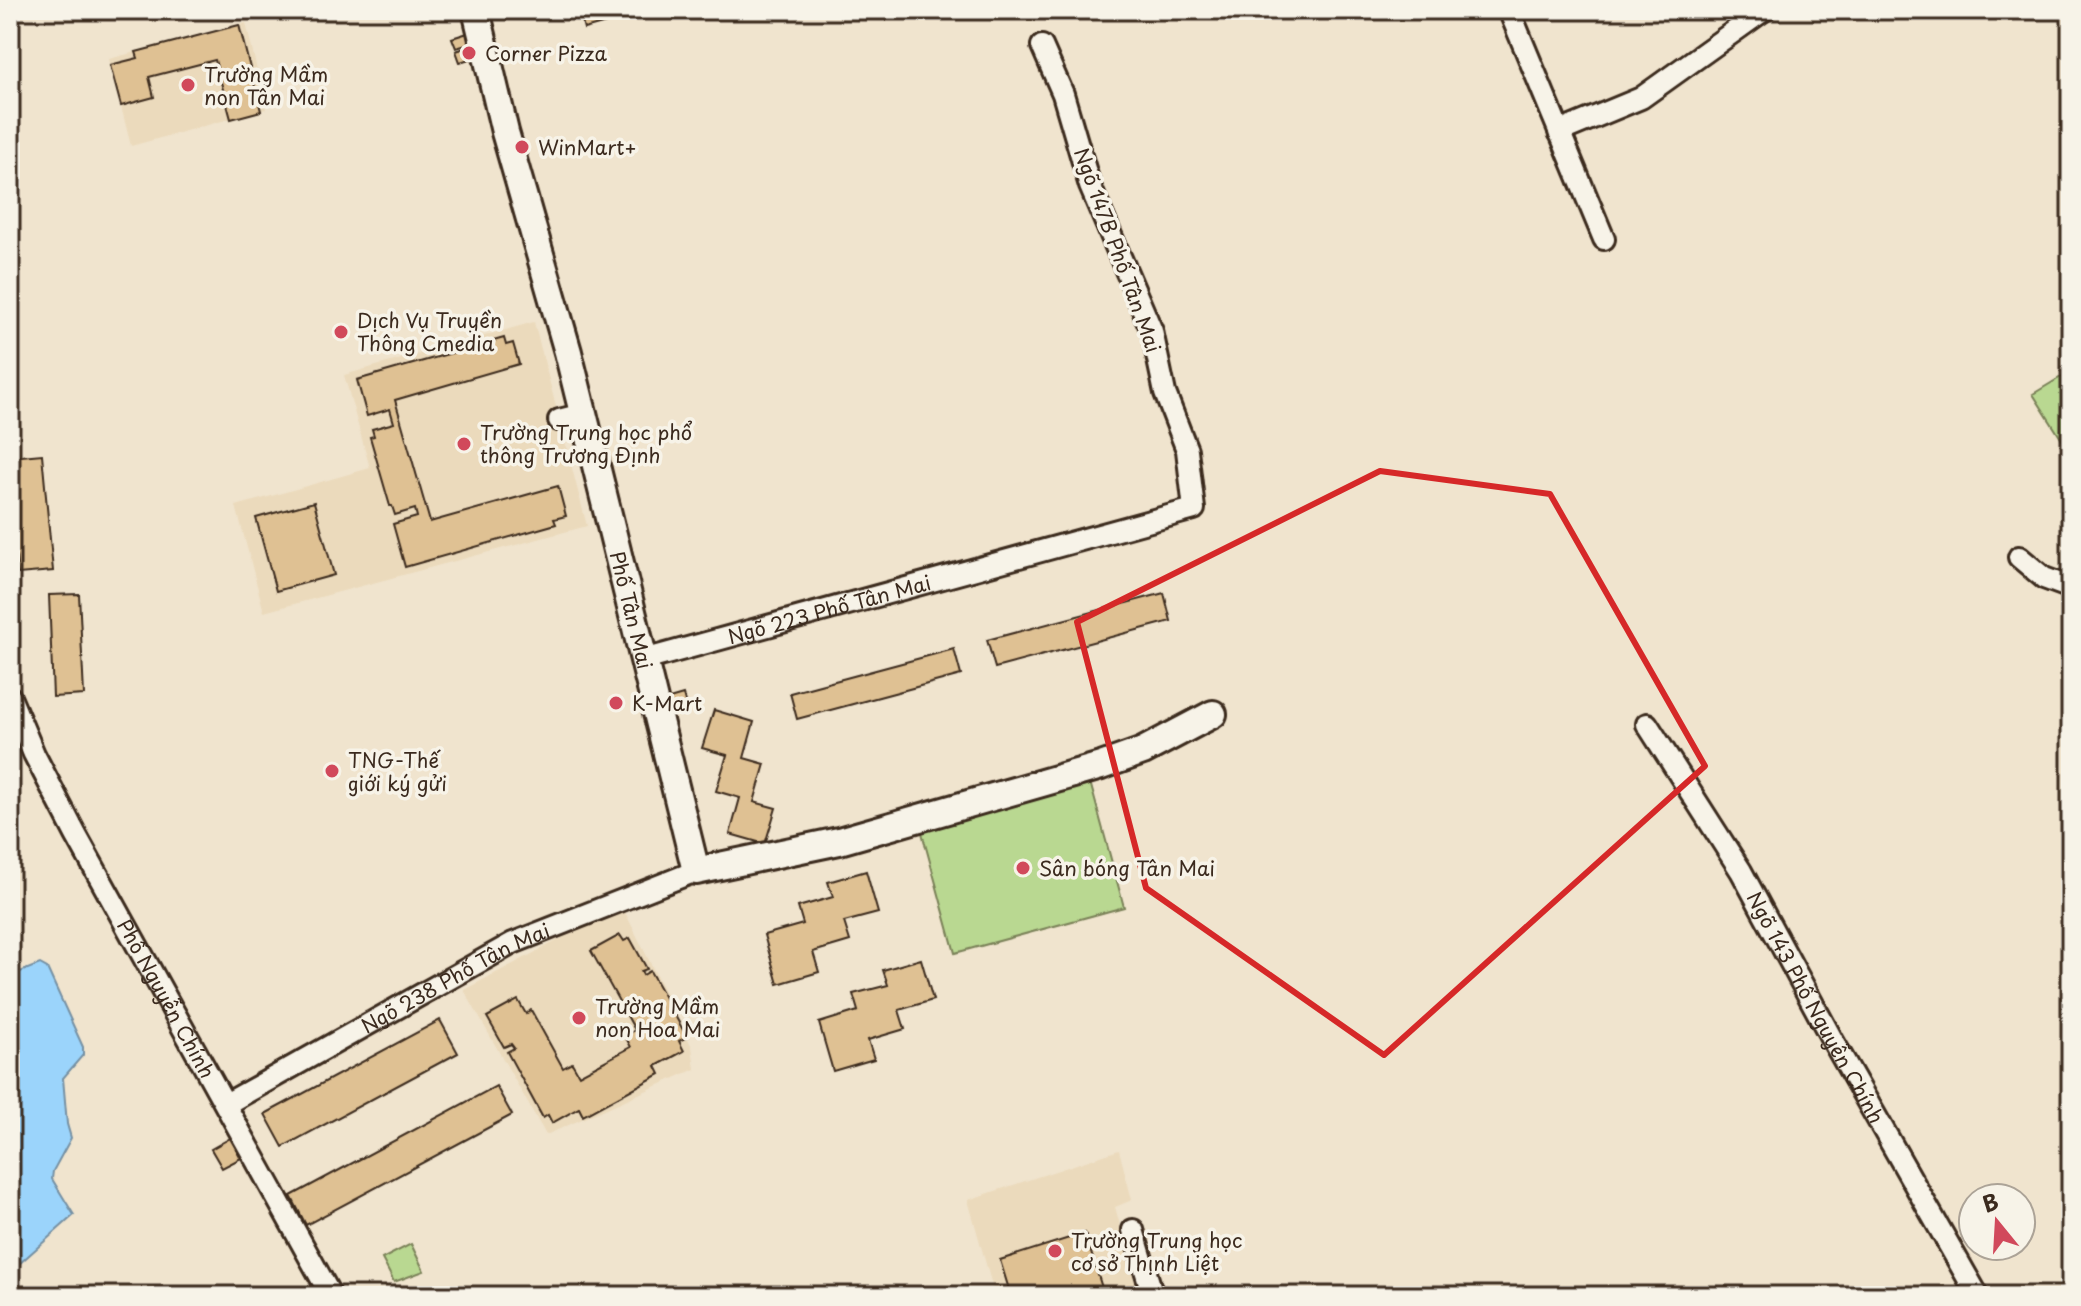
<svg xmlns="http://www.w3.org/2000/svg" width="2081" height="1306" viewBox="0 0 2081 1306" font-family="'Playpen Sans',sans-serif">
  <style>
    .built { fill: #ebdabc }
    .green { fill: #b9d891; stroke: #7a8158; stroke-width: 2 }
    .water { fill: #9bd4fb; stroke: #7590a3; stroke-width: 2 }
    .building { fill: #dfc193; stroke: #3b2a1e; stroke-width: 2 }
    .lines { fill: none; stroke-linecap: round; stroke-linejoin: round }
    .minor-casing { stroke: #3b2a1e; stroke-width: 26 }
    .tertiary-casing { stroke: #3b2a1e; stroke-width: 32 }
    .minor { stroke: #f7f3e8; stroke-width: 20 }
    .tertiary { stroke: #f7f3e8; stroke-width: 26 }
    .marked { fill: none; stroke: #d62828; stroke-width: 6; stroke-linejoin: round }
    .poi-dot { fill: #d1495b; stroke: #f7f3e8; stroke-width: 3 }
    .labels { text-anchor: middle; dominant-baseline: central; stroke-width: 7; stroke-linejoin: round; paint-order: stroke }
    .poi-label { font-size: 20px; fill: #3b2a1e; stroke: #f7f3e8; text-anchor: start }
    .street-label { font-size: 20px; fill: #3b2a1e; stroke: #f7f3e8 }
  </style>
  <rect width="100%" height="100%" fill="#f0e4ce"/>
  <filter id="ink" filterUnits="userSpaceOnUse"><feTurbulence type="fractalNoise" baseFrequency=".0125" numOctaves="2"/><feDisplacementMap in="SourceGraphic" scale="16" xChannelSelector="R" yChannelSelector="G"/><feConvolveMatrix kernelMatrix="1 2 1 2 8 2 1 2 1" color-interpolation-filters="sRGB"/></filter>
  <g filter="url(#ink)">
    <g class="built">
      <polygon points="246,23 266,109 131,146 109,59"/>
      <polygon points="534,322 587,526 264,612 236,506 370,468 344,375"/>
      <polygon points="10,357 22,402 10,405"/>
      <polygon points="622,906 692,1047 695,1069 546,1135 464,990"/>
      <polygon points="1119,1150 1132,1200 1115,1207 1140,1296 995,1296 968,1200"/>
    </g>
    <g class="green">
      <polygon points="2071,371 2071,454 2033,394"/>
      <polygon points="1090,782 1124,907 955,953 921,829"/>
      <polygon points="411,1244 424,1271 394,1282 382,1259"/>
    </g>
    <polygon class="water" points="40,964 47,968 83,1047 83,1055 63,1078 67,1124 71,1138 53,1171 52,1179 74,1215 10,1272 10,976"/>
    <g class="building">
      <polygon points="579,10 654,10 584,29"/>
      <polygon points="239,25 261,111 231,119 215,60 149,77 154,97 121,106 110,65 138,58 136,52"/>
      <polygon points="474,31 477,42 456,48 452,38"/>
      <polygon points="478,44 482,55 460,62 456,51"/>
      <polygon points="504,338 506,345 513,343 519,364 395,400 430,522 558,486 566,516 554,519 556,524 405,567 393,524 417,517 415,509 395,515 392,506 390,506 370,437 374,436 372,429 394,423 390,409 367,416 357,380"/>
      <polygon points="42,454 53,571 18,574 10,495 10,457"/>
      <polygon points="314,502 334,575 276,591 256,518"/>
      <polygon points="1164,593 1171,621 995,668 987,640"/>
      <polygon points="79,594 84,695 53,697 49,595"/>
      <polygon points="954,649 961,675 797,719 790,693"/>
      <polygon points="683,695 687,709 662,715 659,702"/>
      <polygon points="714,710 754,722 744,758 765,764 754,802 776,808 765,844 730,834 740,798 716,791 727,755 702,748"/>
      <polygon points="10,733 17,754 10,756"/>
      <polygon points="866,871 878,913 844,922 850,941 813,952 819,972 778,984 764,935 803,924 798,907 833,897 828,882"/>
      <polygon points="620,935 624,941 630,938 647,969 641,971 643,975 650,971 687,1037 679,1041 684,1051 656,1066 660,1074 583,1116 579,1108 552,1123 548,1115 543,1118 507,1052 514,1048 511,1044 504,1047 487,1017 518,1000 526,1014 531,1010 563,1068 572,1063 579,1075 631,1047 625,1036 635,1030 591,951"/>
      <polygon points="921,959 933,1000 899,1010 905,1029 868,1040 874,1059 833,1071 819,1023 858,1011 853,994 888,985 883,970"/>
      <polygon points="440,1020 458,1053 283,1147 265,1114"/>
      <polygon points="496,1086 512,1115 306,1225 291,1196"/>
      <polygon points="234,1136 245,1156 222,1168 211,1149"/>
      <polygon points="1085,1233 1102,1288 1076,1296 1011,1296 1000,1260"/>
    </g>
    <g class="lines">
      <g class="minor-casing">
        <g id="minor">
          <polyline points="1509,10 1604,239"/>
          <polyline points="1559,132 1641,98 1764,10"/>
          <polyline points="559,420 583,414"/>
          <polyline points="2019,557 2044,578 2071,588"/>
          <path id="s1" d="M 644,660 L 1194,509 L 1187,450 L 1165,393 L 1152,331 L 1090,186 L 1063,94 L 1042,46"/>
          <path id="s2" d="M 10,697 L 34,754 L 76,835 L 331,1296"/>
          <path id="s3" d="M 1647,724 L 1741,871 L 1833,1041 L 1978,1296"/>
          <path id="s4" d="M 226,1104 L 513,943 L 696,871"/>
          <polyline points="1133,1230 1153,1296"/>
        </g>
      </g>
      <g class="tertiary-casing">
        <g id="tertiary">
          <path id="s5" d="M 476,10 L 505,132 L 568,352 L 696,871 L 839,841 L 1101,766 L 1143,751 L 1213,714"/>
        </g>
      </g>
      <use href="#minor" class="minor"/>
      <use href="#tertiary" class="tertiary"/>
    </g>
  </g>
  <path class="marked" d="M 1380,471 L 1550,494 L 1705,766 L 1384,1055 L 1146,888 L 1077,622 Z"/>
  <g class="poi-dot">
    <circle cx="469" cy="53" r="8"/>
    <circle cx="188" cy="85" r="8"/>
    <circle cx="522" cy="147" r="8"/>
    <circle cx="341" cy="332" r="8"/>
    <circle cx="464" cy="444" r="8"/>
    <circle cx="616" cy="703" r="8"/>
    <circle cx="332" cy="771" r="8"/>
    <circle cx="1023" cy="868" r="8"/>
    <circle cx="579" cy="1018" r="8"/>
    <circle cx="1055" cy="1251" r="8"/>
  </g>
  <g class="labels">
    <g class="poi-label">
      <text x="485" y="53">Corner Pizza</text>
      <text x="204" y="74">Trường Mầm<tspan x="204" dy="23">non Tân Mai</tspan></text>
      <text x="538" y="147">WinMart+</text>
      <text x="357" y="320">Dịch Vụ Truyền<tspan x="357" dy="23">Thông Cmedia</tspan></text>
      <text x="480" y="432">Trường Trung học phổ<tspan x="480" dy="23">thông Trương Định</tspan></text>
      <text x="632" y="703">K-Mart</text>
      <text x="348" y="760">TNG-Thế<tspan x="348" dy="23">giới ký gửi</tspan></text>
      <text x="1039" y="868">Sân bóng Tân Mai</text>
      <text x="595" y="1006">Trường Mầm<tspan x="595" dy="23">non Hoa Mai</tspan></text>
      <text x="1071" y="1240">Trường Trung học<tspan x="1071" dy="23">cơ sở Thịnh Liệt</tspan></text>
    </g>
    <g class="street-label">
      <text transform="translate(1118 250) rotate(70)">Ngõ 147B Phố Tân Mai</text>
      <text stroke="none"><textPath href="#s5" startOffset="620">Phố Tân Mai</textPath></text>
      <text stroke="none"><textPath href="#s1" startOffset="192">Ngõ 223 Phố Tân Mai</textPath></text>
      <text stroke="none"><textPath href="#s4" startOffset="262">Ngõ 238 Phố Tân Mai</textPath></text>
      <text stroke="none"><textPath href="#s2" startOffset="340">Phố Nguyễn Chính</textPath></text>
      <text stroke="none"><textPath href="#s3" startOffset="330">Ngõ 143 Phố Nguyễn Chính</textPath></text>
    </g>
  </g>
  <rect width="2081" height="1306" fill="none" stroke="#f7f3e8" stroke-width="40"/>
  <rect x="20" y="20" width="2041" height="1266" fill="none" stroke="#3b2a1e" stroke-width="3" filter="url(#ink)"/>
  <g transform="translate(1997 1222) rotate(342)"><circle r="38" fill="#f7f3e8" stroke="#aca397" stroke-width="2"/>
  <path d="M0-6L14 30L0 20L-14 30Z" fill="#d1495b"/>
  <text y="-12" font-size="22" font-weight="bold" text-anchor="middle" fill="#3b2a1e">B</text>
  </g>
</svg>
